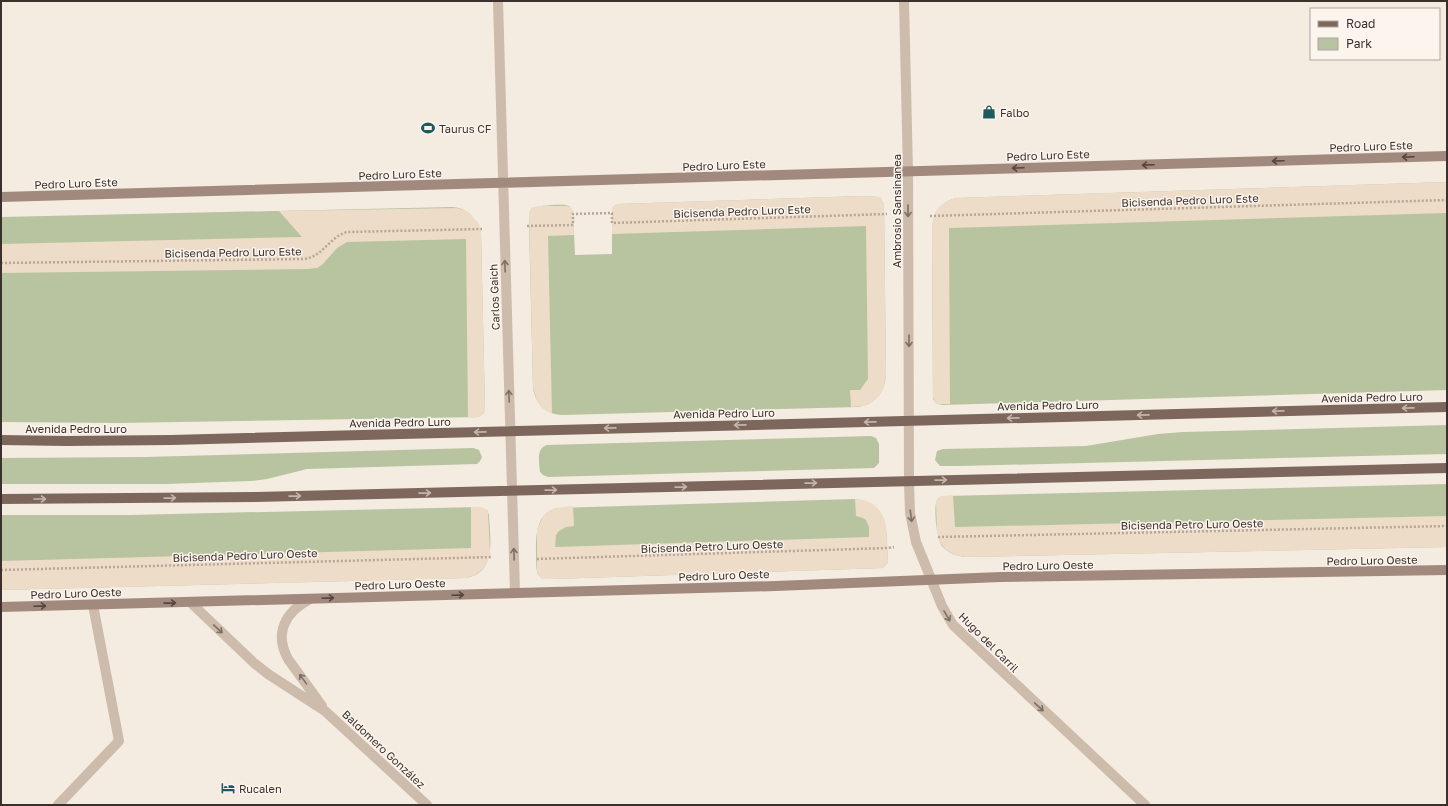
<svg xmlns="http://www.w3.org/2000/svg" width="1448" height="806" viewBox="0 0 1448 806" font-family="'Golos Text',sans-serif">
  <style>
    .green { fill: #b8c4a0 }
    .plaza { fill: #ecdcc8 }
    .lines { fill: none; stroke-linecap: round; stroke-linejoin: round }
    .path { stroke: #b9a596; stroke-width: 2.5; stroke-dasharray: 2 2; stroke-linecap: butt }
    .lane { stroke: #cdbbac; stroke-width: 10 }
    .street { stroke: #cdbbac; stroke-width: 10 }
    .secondary { stroke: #a18a7d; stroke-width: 10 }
    .primary { stroke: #7d675c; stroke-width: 10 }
    .oneway { stroke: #544640 }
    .oneway2 { stroke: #7d6f65 }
    .oneway3 { stroke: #c2b5ac }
    .labels { text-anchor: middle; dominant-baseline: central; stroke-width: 3; stroke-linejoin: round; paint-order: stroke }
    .poi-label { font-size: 11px; fill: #3b302b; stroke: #fbf5ee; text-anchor: start }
    .street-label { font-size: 11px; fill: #3b302b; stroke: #fbf5ee }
  </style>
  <rect width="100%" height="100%" fill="#f4ebe1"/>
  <g class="green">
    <path d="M 1447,182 L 1447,390 L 942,405 L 936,403 L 933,399 L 932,226 C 935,211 941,202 956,198 Z"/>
    <path d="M 863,196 L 880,197 L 884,204 L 886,376 C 884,392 876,404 858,407 L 562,415 C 545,414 535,403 533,387 L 529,226 L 529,213 L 532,208 C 538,206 563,203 569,206 C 570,207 572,210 573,211 L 575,255 L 612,254 L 612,213 L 613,207 L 618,204 Z"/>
    <path d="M 452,207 C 468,208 477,219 481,233 L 485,408 L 485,412 L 479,417 L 118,423 L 1,422 L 1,217 Z"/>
    <polygon points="1447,425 1447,454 961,466 940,466 935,460 937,451 943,449 1086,446 1158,434 1183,432"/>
    <path d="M 871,436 L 876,438 L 879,444 L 879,463 L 874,468 L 548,477 L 543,475 L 540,472 C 539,462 536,448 547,445 Z"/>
    <polygon points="473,448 479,450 482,457 480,461 477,464 307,469 267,479 251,481 166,484 1,484 1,458 145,457"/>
    <path d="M 1447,484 L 1447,547 L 965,557 C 956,556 948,553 942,546 C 937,539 933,508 937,500 C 939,497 942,496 945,496 Z"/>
    <path d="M 855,499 C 891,503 886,534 888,562 L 883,568 L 553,579 C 546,579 540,580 537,572 C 536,566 536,559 536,553 C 536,534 536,514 557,508 Z"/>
    <path d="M 479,507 L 487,510 L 489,515 C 490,539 497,571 467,578 L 1,590 L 1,515 L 130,515 Z"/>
  </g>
  <g class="plaza">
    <polygon points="1447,182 1447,213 949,228 950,404 939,404 936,403 933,398 932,226 934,216 936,211 939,207 947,201 956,198"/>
    <polygon points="863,196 880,197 884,204 886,376 883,389 878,397 871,403 863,406 851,407 850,390 860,390 868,379 866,226 612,234 612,210 613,207 618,204"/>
    <polygon points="538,206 567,206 570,207 573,211 574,235 548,236 552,414 542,408 537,401 533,387 529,213 532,208"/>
    <polygon points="457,208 466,211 473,217 479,224 481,233 485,408 485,412 479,417 468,418 466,239 347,242 337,248 322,265 317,268 308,269 1,273 1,244 302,237 279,211"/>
    <polygon points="953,495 955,527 1447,516 1447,547 965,557 955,555 946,550 940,542 937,532 936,502 939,497 942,496"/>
    <polygon points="855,499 864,500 873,504 879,510 884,518 886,526 888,562 883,568 553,579 542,579 540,577 537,572 537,529 544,515 553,509 557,508 573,506 574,526 566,527 559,531 556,535 555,547 869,537 869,527 866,520 863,518 856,516"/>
    <polygon points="471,507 482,507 487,510 488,513 490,552 488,561 483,569 475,575 467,578 1,590 1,561 471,548"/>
  </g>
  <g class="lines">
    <g class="path">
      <polyline points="930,216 1447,200"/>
      <polyline points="527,226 573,225 573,214 612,213 612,223 887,214"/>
      <path d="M 1,263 L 304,259 C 323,257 329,237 347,232 L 482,229"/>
      <polyline points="938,537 1447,526"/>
      <polyline points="537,559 887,548 894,547"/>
      <polyline points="1,570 492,557"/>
    </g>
    <polyline class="lane" points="58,805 119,741 93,605"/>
    <g class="street">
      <polyline points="498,1 515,593"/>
      <polyline points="904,1 908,172 909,481 910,513 916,542 942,606 953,625 1145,805"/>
      <path d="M 310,599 C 285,612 274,633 288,659 L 322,706"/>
      <polyline points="190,602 254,663 268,674 325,711 427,805"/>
    </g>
    <g class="secondary">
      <polyline points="1,197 1447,156"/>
      <polyline points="1,607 776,586 1001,577 1447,570"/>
    </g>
    <g class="primary">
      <polyline points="1,440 66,441 171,440 1447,407"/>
      <polyline points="1,499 256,497 1447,468"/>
    </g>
  </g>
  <defs><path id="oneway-shaft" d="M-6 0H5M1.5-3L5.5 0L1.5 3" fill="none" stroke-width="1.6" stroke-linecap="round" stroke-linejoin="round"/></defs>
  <g class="oneway">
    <use href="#oneway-shaft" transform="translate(1408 157) rotate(178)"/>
    <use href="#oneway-shaft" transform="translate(1278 161) rotate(178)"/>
    <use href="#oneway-shaft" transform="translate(1148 165) rotate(178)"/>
    <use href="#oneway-shaft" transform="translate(1018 168) rotate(178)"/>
    <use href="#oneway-shaft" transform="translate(458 595) rotate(-2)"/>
    <use href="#oneway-shaft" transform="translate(328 598) rotate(-2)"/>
    <use href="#oneway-shaft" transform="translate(170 603) rotate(-1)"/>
    <use href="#oneway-shaft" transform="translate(40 606) rotate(-2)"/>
  </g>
  <g class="oneway2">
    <use href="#oneway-shaft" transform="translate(908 211) rotate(90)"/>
    <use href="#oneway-shaft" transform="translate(505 266) rotate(-92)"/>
    <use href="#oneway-shaft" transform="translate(909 341) rotate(90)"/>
    <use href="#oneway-shaft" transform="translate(509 396) rotate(-92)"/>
    <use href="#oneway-shaft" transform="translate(911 516) rotate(82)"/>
    <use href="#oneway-shaft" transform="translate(514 554) rotate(-92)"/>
    <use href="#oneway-shaft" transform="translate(947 616) rotate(60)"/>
    <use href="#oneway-shaft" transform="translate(218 629) rotate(43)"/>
    <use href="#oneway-shaft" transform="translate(303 679) rotate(-126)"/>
    <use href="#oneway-shaft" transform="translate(1039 707) rotate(43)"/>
  </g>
  <g class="oneway3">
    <use href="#oneway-shaft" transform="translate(1408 408) rotate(179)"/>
    <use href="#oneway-shaft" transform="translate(1278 411) rotate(179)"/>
    <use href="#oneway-shaft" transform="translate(1143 415) rotate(179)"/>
    <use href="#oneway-shaft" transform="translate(1013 418) rotate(179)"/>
    <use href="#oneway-shaft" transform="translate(870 422) rotate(179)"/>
    <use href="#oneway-shaft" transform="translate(740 425) rotate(179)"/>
    <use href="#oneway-shaft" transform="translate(610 428) rotate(179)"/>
    <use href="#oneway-shaft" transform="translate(480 432) rotate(179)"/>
    <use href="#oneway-shaft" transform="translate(941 480) rotate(-1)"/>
    <use href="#oneway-shaft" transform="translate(811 483) rotate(-1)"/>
    <use href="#oneway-shaft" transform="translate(681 487) rotate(-1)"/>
    <use href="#oneway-shaft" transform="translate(551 490) rotate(-1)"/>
    <use href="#oneway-shaft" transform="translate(425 493) rotate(-1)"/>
    <use href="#oneway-shaft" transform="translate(295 496) rotate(-1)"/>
    <use href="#oneway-shaft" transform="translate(170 498) rotate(-1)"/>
    <use href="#oneway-shaft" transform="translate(40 499)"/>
  </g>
  <defs>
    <g id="shop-bare" transform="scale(1.08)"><path d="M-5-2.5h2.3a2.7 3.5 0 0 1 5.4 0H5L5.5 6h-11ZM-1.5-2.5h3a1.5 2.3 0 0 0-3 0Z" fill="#1f5a5e" stroke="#fbf5ee" stroke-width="2.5" paint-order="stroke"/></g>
    <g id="stadium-bare" transform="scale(1.08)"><path d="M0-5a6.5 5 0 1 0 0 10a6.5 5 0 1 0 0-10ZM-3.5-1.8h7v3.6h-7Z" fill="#1f5a5e" stroke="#fbf5ee" stroke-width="2.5" paint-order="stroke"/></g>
    <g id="hotel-bare" transform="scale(1.08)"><path d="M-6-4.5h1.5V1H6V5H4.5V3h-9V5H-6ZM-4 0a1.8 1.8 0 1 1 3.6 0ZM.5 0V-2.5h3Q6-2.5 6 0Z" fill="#1f5a5e" stroke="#fbf5ee" stroke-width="2.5" paint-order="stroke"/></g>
  </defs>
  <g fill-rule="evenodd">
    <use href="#shop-bare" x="989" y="112"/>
    <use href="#stadium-bare" x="428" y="128"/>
    <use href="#hotel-bare" x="228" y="788"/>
  </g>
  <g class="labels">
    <g class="poi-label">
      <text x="1000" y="112">Falbo</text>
      <text x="439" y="128">Taurus CF</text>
      <text x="239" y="788">Rucalen</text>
    </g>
    <g class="street-label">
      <text transform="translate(1371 146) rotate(-2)">Pedro Luro Este</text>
      <text transform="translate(1048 155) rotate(-2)">Pedro Luro Este</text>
      <text transform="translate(724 165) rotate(-2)">Pedro Luro Este</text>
      <text transform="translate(400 174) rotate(-2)">Pedro Luro Este</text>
      <text transform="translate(76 183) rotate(-2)">Pedro Luro Este</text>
      <text transform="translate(1190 200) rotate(-2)">Bicisenda Pedro Luro Este</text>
      <text transform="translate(742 211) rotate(-2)">Bicisenda Pedro Luro Este</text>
      <text transform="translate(896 211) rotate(-90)">Ambrosio Sansinanea</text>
      <text transform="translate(233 252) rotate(-1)">Bicisenda Pedro Luro Este</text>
      <text transform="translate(494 297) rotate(-92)">Carlos Gaich</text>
      <text transform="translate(1372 397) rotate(-1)">Avenida Pedro Luro</text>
      <text transform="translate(1048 405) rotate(-1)">Avenida Pedro Luro</text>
      <text transform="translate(724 413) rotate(-1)">Avenida Pedro Luro</text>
      <text transform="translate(400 422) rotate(-1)">Avenida Pedro Luro</text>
      <text x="76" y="428">Avenida Pedro Luro</text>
      <text transform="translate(1192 524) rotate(-1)">Bicisenda Petro Luro Oeste</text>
      <text transform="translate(712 546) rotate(-2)">Bicisenda Petro Luro Oeste</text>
      <text transform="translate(245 555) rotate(-2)">Bicisenda Pedro Luro Oeste</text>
      <text transform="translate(1372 560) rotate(-1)">Pedro Luro Oeste</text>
      <text transform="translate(1048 565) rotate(-1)">Pedro Luro Oeste</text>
      <text transform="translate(724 575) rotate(-2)">Pedro Luro Oeste</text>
      <text transform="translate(400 584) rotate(-2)">Pedro Luro Oeste</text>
      <text transform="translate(76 593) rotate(-2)">Pedro Luro Oeste</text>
      <text transform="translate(989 642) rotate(45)">Hugo del Carril</text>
      <text transform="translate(384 749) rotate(43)">Baldomero González</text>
    </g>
  </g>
  <rect width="1448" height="806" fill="none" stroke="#3b302b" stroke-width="4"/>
  <rect x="1310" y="8" width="130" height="52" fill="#fbf5ee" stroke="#aea6a0"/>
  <rect x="1318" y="21" width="20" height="6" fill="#7d675c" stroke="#aea6a0"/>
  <text x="1346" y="28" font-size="12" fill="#3b302b">Road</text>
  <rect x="1318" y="38" width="20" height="12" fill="#b8c4a0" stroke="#aea6a0"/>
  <text x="1346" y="48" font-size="12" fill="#3b302b">Park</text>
</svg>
